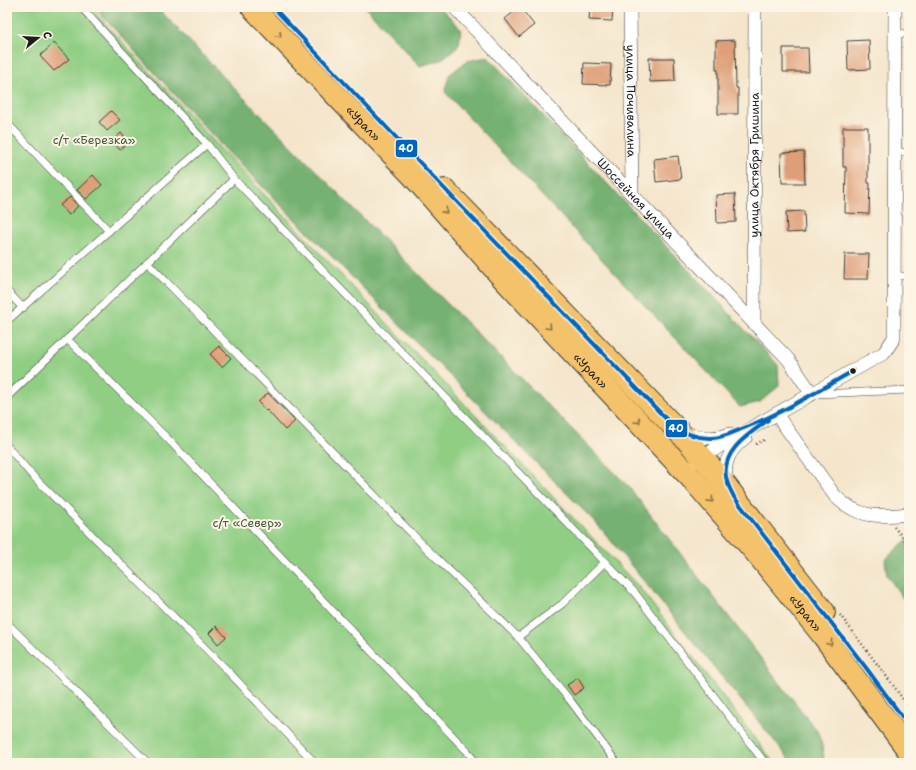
<svg xmlns="http://www.w3.org/2000/svg" width="916" height="770" viewBox="0 0 916 770" font-family="'Shantell Sans',sans-serif">
  <style>
    .green { fill: #90ce84; stroke: #567550 }
    .forest { fill: #74b172; stroke: #486647 }
    .building { fill: #de9e77 }
    .lines { fill: none; stroke-linecap: round; stroke-linejoin: round }
    .service-casing { stroke: #3c3a36; stroke-width: 8 }
    .minor-casing { stroke: #3c3a36; stroke-width: 14 }
    .trunk-casing { stroke: #3c3a36; stroke-width: 24 }
    .path { stroke: #3c3a36; stroke-width: 2.5; stroke-dasharray: 1 3; stroke-linecap: butt }
    .service { stroke: #fff; stroke-width: 7 }
    .minor { stroke: #fff; stroke-width: 13 }
    .trunk { stroke: #f3c26a; stroke-width: 22 }
    .bus-1-casing { stroke: #fcf5e5; stroke-width: 7 }
    .bus-1 { stroke: #0065bd; stroke-width: 4 }
    .oneway { stroke: #886f43 }
    .bus-dot { fill: #1c1c1c; stroke: #fcf5e5; stroke-width: 1.5 }
    .labels { text-anchor: middle; dominant-baseline: central; stroke-width: 4; stroke-linejoin: round; paint-order: stroke }
    .street-label { font-size: 12px; fill: #1c1c1c; stroke: #fcf5e5 }
    .park-label { font-size: 12px; fill: #455a40; stroke: #fcf5e5 }
    .line-badge { stroke: #fcf5e5; stroke-width: 1.5 }
    .badge-label { font-size: 11px; text-anchor: middle; font-weight: bold; fill: #fff }
  </style>
  <rect width="100%" height="100%" fill="#fcf5e5"/>
  <filter id="ink" filterUnits="userSpaceOnUse"><feTurbulence type="fractalNoise" baseFrequency=".025" numOctaves="2"/><feDisplacementMap in="SourceGraphic" scale="8" xChannelSelector="R" yChannelSelector="G"/><feConvolveMatrix kernelMatrix="1 2 1 2 8 2 1 2 1" color-interpolation-filters="sRGB"/></filter>
  <filter id="wash" filterUnits="userSpaceOnUse"><feTurbulence type="fractalNoise" baseFrequency=".012" numOctaves="4" result="noise"/><feDisplacementMap in="SourceGraphic" scale="16" xChannelSelector="R" yChannelSelector="G"/><feGaussianBlur stdDeviation="0.9" result="paint"/><feColorMatrix in="noise" values="0 0 0 0 0 0 0 0 0 0 0 0 0 0 0 0 0 1.4 0 .05"/><feComposite in="paint" operator="in"/></filter>
  <g filter="url(#wash)">
    <rect width="100%" height="100%" fill="#f4e5cb"/>
    <polygon class="green" points="7,7 90,7 218,146 639,587 774,763 7,763"/>
    <g class="forest">
      <path d="M 94,7 L 157,7 L 236,90 L 629,487 L 820,735 L 824,758 C 812,765 803,765 790,760 L 598,525 L 225,149 Z"/>
      <polygon points="365,7 440,7 461,29 459,45 441,60 420,66"/>
      <polygon points="488,57 778,365 779,386 760,402 740,407 445,92 449,75 467,61"/>
      <polygon points="909,539 909,607 887,575 885,560 904,542"/>
    </g>
    <g id="blocks">
      <g class="building">
        <polygon points="520,7 534,25 519,37 505,19"/>
        <polygon points="590,7 613,7 612,21 589,20"/>
        <polygon points="735,40 736,88 738,88 738,114 718,114 718,70 716,70 716,41"/>
        <polygon points="869,40 870,69 848,70 847,41"/>
        <polygon points="54,43 69,59 54,71 40,56"/>
        <polygon points="783,48 808,48 809,72 783,72"/>
        <polygon points="649,58 674,58 675,81 650,82"/>
        <polygon points="584,63 611,64 610,85 583,84"/>
        <polygon points="111,111 120,120 107,131 99,122"/>
        <polygon points="843,127 868,127 868,183 870,183 869,214 845,213 846,167 843,167"/>
        <polygon points="121,133 129,142 120,150 112,141"/>
        <polygon points="804,152 805,183 782,183 781,153"/>
        <polygon points="678,156 681,179 656,182 654,159"/>
        <polygon points="93,175 102,185 86,199 77,190"/>
        <polygon points="735,194 736,222 717,223 716,195"/>
        <polygon points="70,197 78,206 69,215 60,205"/>
        <polygon points="804,211 805,232 787,233 786,212"/>
        <polygon points="845,254 869,254 868,279 844,279"/>
        <polygon points="219,346 231,358 222,367 210,354"/>
        <polygon points="268,393 295,421 285,430 267,410 266,411 258,402"/>
        <polygon points="216,626 226,637 218,644 209,633"/>
        <polygon points="578,678 584,688 574,695 567,685"/>
      </g>
    </g>
  </g>
  <g filter="url(#ink)">
    <use href="#blocks" fill-opacity="0" stroke="#3c3a36" stroke-width="1"/>
    <g class="lines">
      <g class="service-casing">
        <g id="service">
          <polyline points="81,7 207,144 234,179 635,593 765,763"/>
          <polyline points="895,33 909,34"/>
          <polyline points="7,123 109,231"/>
          <polyline points="895,152 909,152"/>
          <polyline points="147,262 425,547 518,637 569,699 617,763"/>
          <polyline points="894,276 909,276"/>
          <polyline points="7,291 23,308"/>
          <polyline points="7,321 207,144"/>
          <polyline points="67,339 165,436 467,751 476,763"/>
          <polyline points="816,394 909,390"/>
          <polyline points="7,397 234,179"/>
          <polyline points="7,446 30,473 226,669 315,763"/>
          <polyline points="7,623 148,763"/>
          <polyline points="518,637 562,604 605,562"/>
        </g>
      </g>
      <g class="minor-casing">
        <g id="minor">
          <path id="s1" d="M 454,7 L 788,359 L 812,394"/>
          <path id="s2" d="M 630,7 L 632,194"/>
          <path id="s3" d="M 754,323 L 755,7"/>
          <path d="M 776,414 L 835,496 C 859,519 878,517 909,514"/>
          <path d="M 683,432 C 699,439 714,440 730,434"/>
          <polyline points="697,461 723,444 884,353 894,338 895,7"/>
          <path d="M 728,484 C 721,463 730,449 746,437"/>
        </g>
      </g>
      <g class="trunk-casing">
        <g id="trunk">
          <path id="s4" d="M 252,7 L 414,177 L 501,276 L 694,481 L 758,555 L 822,634 L 909,751"/>
          <polyline points="445,190 686,439 715,472 824,612"/>
        </g>
      </g>
      <g class="path">
        <polyline points="756,444 764,440"/>
        <polyline points="894,527 909,545"/>
        <polyline points="840,615 893,685 909,708"/>
      </g>
      <use href="#service" class="service"/>
      <use href="#minor" class="minor"/>
      <use href="#trunk" class="trunk"/>
      <g class="bus-1-casing">
        <g id="bus-1">
          <path d="M 273,7 L 458,203 L 674,427 C 686,433 698,439 712,438 C 723,438 734,432 744,428 C 782,413 818,391 853,371"/>
          <path d="M 768,420 C 749,434 722,450 726,477 C 727,484 731,491 734,497 L 867,669 L 909,726"/>
        </g>
      </g>
      <use href="#bus-1" class="bus-1"/>
    </g>
    <defs><path id="oneway-chevron" d="M-2-3.5L2.5 0L-2 3.5" fill="none" stroke-width="1.6" stroke-linecap="round" stroke-linejoin="round"/></defs>
    <g class="oneway">
      <use href="#oneway-chevron" transform="translate(279 35) rotate(46)"/>
      <use href="#oneway-chevron" transform="translate(445 211) rotate(49)"/>
      <use href="#oneway-chevron" transform="translate(549 327) rotate(46)"/>
      <use href="#oneway-chevron" transform="translate(638 421) rotate(46)"/>
      <use href="#oneway-chevron" transform="translate(711 500) rotate(49)"/>
      <use href="#oneway-chevron" transform="translate(830 643) rotate(52)"/>
    </g>
  </g>
  <circle class="bus-dot" cx="853" cy="371" r="3.5"/>
  <g class="labels">
    <g class="street-label">
      <text stroke="none"><textPath href="#s2" startOffset="94">улица Почивалина</textPath></text>
      <text stroke="none"><textPath href="#s4" startOffset="161">«Урал»</textPath></text>
      <text stroke="none"><textPath href="#s3" startOffset="158">улица Октября Гришина</textPath></text>
      <text stroke="none"><textPath href="#s1" startOffset="264">Шоссейная улица</textPath></text>
      <text stroke="none"><textPath href="#s4" startOffset="497">«Урал»</textPath></text>
      <text stroke="none"><textPath href="#s4" startOffset="821">«Урал»</textPath></text>
    </g>
    <g class="park-label">
      <text x="94" y="140">с/т «Березка»</text>
      <text x="247" y="523">с/т «Север»</text>
    </g>
  </g>
  <g class="line-badge">
    <rect x="395" y="139" width="23" height="19" rx="4" fill="#0065bd"/>
    <rect x="665" y="419" width="23" height="19" rx="4" fill="#0065bd"/>
  </g>
  <g class="badge-label">
    <text x="406" y="152">40</text>
    <text x="676" y="432">40</text>
  </g>
  <rect width="916" height="770" fill="none" stroke="#fcf5e5" stroke-width="24"/>
  <g transform="translate(38 38) rotate(72)" stroke="#fcf5e5" stroke-width="3" paint-order="stroke">
  <path d="M0-3L7 15L0 10L-7 15Z" fill="#1c1c1c"/>
  <text y="-6" font-size="11" font-weight="bold" text-anchor="middle" fill="#1c1c1c">С</text>
  </g>
</svg>
